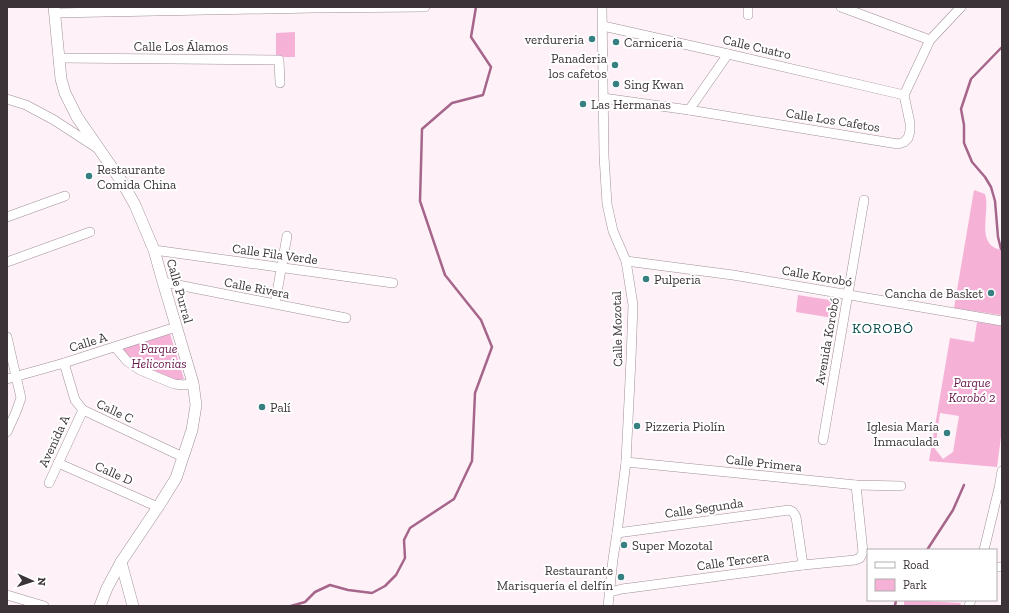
<svg xmlns="http://www.w3.org/2000/svg" width="1009" height="613" viewBox="0 0 1009 613" font-family="'Zilla Slab',serif">
  <style>
    .green { fill: #f6b1d7; fill-rule: evenodd }
    .lines { fill: none; stroke-linecap: round; stroke-linejoin: round }
    .stream { stroke: #a6658a; stroke-width: 2.5 }
    .minor-casing { stroke: #a08f98; stroke-width: 10 }
    .tertiary-casing { stroke: #a08f98; stroke-width: 12 }
    .minor { stroke: #fff; stroke-width: 9 }
    .tertiary { stroke: #fff; stroke-width: 11 }
    .poi-dot { fill: #378081; stroke: #fff; stroke-width: 1.5 }
    .labels { text-anchor: middle; dominant-baseline: central; stroke-width: 4; stroke-linejoin: round; paint-order: stroke }
    .poi-label { font-size: 13px; fill: #3b3337; stroke: #fff; text-anchor: start }
    .street-label { font-size: 13px; fill: #3b3337; stroke: #fff }
    .park-label { font-size: 13px; font-style: italic; fill: #69184d; stroke: #fff }
    .neighbourhood-label { font-size: 14px; letter-spacing: 1px; fill: #024647; stroke: #fff }
  </style>
  <rect width="100%" height="100%" fill="#fef2f8"/>
  <g class="green">
    <polygon points="295,32 295,57 276,57 276,33"/>
    <path d="M 974,190 L 985,194 C 991,212 974,245 1002,250 L 1001,315 L 954,308 Z"/>
    <polygon points="798,295 836,301 833,318 796,312"/>
    <path d="M 977,322 L 1002,326 L 1002,429 L 997,467 L 929,461 L 950,338 L 974,342 ZM 940,413 L 959,416 L 953,452 L 943,459 L 935,449 Z"/>
    <polygon points="170,334 184,379 173,381 146,369 128,359 121,349"/>
    <polygon points="904,600 961,603 960,606 904,606"/>
  </g>
  <g class="lines">
    <g class="stream">
      <polyline points="1001,249 998,237 995,201 991,187 985,177 972,162 964,143 964,125 961,109 971,79 1002,47"/>
      <polyline points="927,550 953,510 964,485"/>
      <polyline points="291,606 305,602 315,592 330,585 348,590 372,593 385,586 396,575 405,558 404,540 410,528 454,499 472,461 475,393 492,347 481,320 445,275 420,201 422,129 452,103 483,95 491,67 471,37 476,7"/>
      <polyline points="895,606 896,600"/>
    </g>
    <g class="minor-casing">
      <g id="minor">
        <polyline points="602,7 604,156 607,204 613,231 626,261 633,305 631,359 626,462 617,533 613,559 608,606"/>
        <polyline points="841,7 930,40"/>
        <polyline points="55,13 314,8 425,7"/>
        <polyline points="748,15 748,7"/>
        <polyline points="603,26 728,54 904,95"/>
        <polyline points="59,58 279,60 280,83"/>
        <polyline points="603,98 689,110 898,144 904,142 908,138 910,131 910,123 904,95 930,40 961,7"/>
        <polyline points="7,99 26,105 54,120 97,148"/>
        <polyline points="689,110 728,54"/>
        <polyline points="7,217 65,196"/>
        <polyline points="154,250 393,283"/>
        <polyline points="626,261 733,275 1002,321"/>
        <polyline points="7,262 90,232"/>
        <polyline points="163,282 346,318"/>
        <polyline points="276,298 287,236"/>
        <polyline points="7,337 21,398 16,412 7,432"/>
        <polyline points="115,347 127,361 140,370 174,384 184,385 193,383"/>
        <polyline points="64,363 75,400 83,410 183,457"/>
        <polyline points="7,379 64,363 176,327"/>
        <polyline points="823,440 864,200"/>
        <polyline points="626,462 856,485 901,486"/>
        <polyline points="58,463 158,507"/>
        <polyline points="49,483 83,410"/>
        <polyline points="617,533 789,510 793,512 796,517 803,565"/>
        <polyline points="984,550 999,488 1002,471"/>
        <polyline points="996,567 1002,567"/>
        <polyline points="610,592 622,589 803,565 855,560 860,558 863,552 856,485"/>
        <polyline points="7,595 44,606"/>
        <polyline points="969,606 971,600"/>
      </g>
    </g>
    <g class="tertiary-casing">
      <g id="tertiary">
        <polyline points="54,7 61,79 65,93 77,117 122,182 135,205 154,250 163,282 193,383 196,405 192,430 176,478 158,507 121,562 107,588 100,606"/>
        <polyline points="121,562 133,606"/>
      </g>
    </g>
    <use href="#minor" class="minor"/>
    <use href="#tertiary" class="tertiary"/>
  </g>
  <g class="poi-dot">
    <circle cx="592" cy="39" r="4"/>
    <circle cx="616" cy="42" r="4"/>
    <circle cx="615" cy="65" r="4"/>
    <circle cx="616" cy="84" r="4"/>
    <circle cx="583" cy="104" r="4"/>
    <circle cx="89" cy="176" r="4"/>
    <circle cx="646" cy="279" r="4"/>
    <circle cx="991" cy="293" r="4"/>
    <circle cx="262" cy="407" r="4"/>
    <circle cx="637" cy="426" r="4"/>
    <circle cx="947" cy="433" r="4"/>
    <circle cx="624" cy="545" r="4"/>
    <circle cx="621" cy="577" r="4"/>
  </g>
  <g class="labels">
    <g class="poi-label">
      <text x="584" y="39" text-anchor="end">verdureria</text>
      <text x="624" y="42">Carniceria</text>
      <text x="607" y="58" text-anchor="end">Panaderia<tspan x="607" dy="15">los cafetos</tspan></text>
      <text x="624" y="84">Sing Kwan</text>
      <text x="591" y="104">Las Hermanas</text>
      <text x="97" y="169">Restaurante<tspan x="97" dy="15">Comida China</tspan></text>
      <text x="654" y="279">Pulperia</text>
      <text x="983" y="293" text-anchor="end">Cancha de Basket</text>
      <text x="270" y="407">Palí</text>
      <text x="645" y="426">Pizzeria Piolín</text>
      <text x="939" y="426" text-anchor="end">Iglesia María<tspan x="939" dy="15">Inmaculada</tspan></text>
      <text x="632" y="545">Super Mozotal</text>
      <text x="613" y="570" text-anchor="end">Restaurante<tspan x="613" dy="15">Marisquería el delfín</tspan></text>
    </g>
    <g class="street-label">
      <text x="181" y="46">Calle Los Álamos</text>
      <text transform="translate(757 47) rotate(13)">Calle Cuatro</text>
      <text transform="translate(833 120) rotate(9)">Calle Los Cafetos</text>
      <text transform="translate(275 254) rotate(8)">Calle Fila Verde</text>
      <text transform="translate(817 276) rotate(10)">Calle Korobó</text>
      <text transform="translate(257 288) rotate(11)">Calle Rivera</text>
      <text transform="translate(180 291) rotate(74)">Calle Purral</text>
      <text transform="translate(617 329) rotate(-91)">Calle Mozotal</text>
      <text transform="translate(827 341) rotate(-80)">Avenida Korobó</text>
      <text transform="translate(88 342) rotate(-17)">Calle A</text>
      <text transform="translate(115 411) rotate(25)">Calle C</text>
      <text transform="translate(54 441) rotate(-65)">Avenida A</text>
      <text transform="translate(764 463) rotate(6)">Calle Primera</text>
      <text transform="translate(114 473) rotate(24)">Calle D</text>
      <text transform="translate(704 508) rotate(-8)">Calle Segunda</text>
      <text transform="translate(733 561) rotate(-8)">Calle Tercera</text>
    </g>
    <g class="park-label">
      <text x="159" y="348">Parque<tspan x="159" dy="15">Heliconias</tspan></text>
      <text x="972" y="382">Parque<tspan x="972" dy="15">Korobó 2</tspan></text>
    </g>
    <g class="neighbourhood-label">
      <text x="883" y="328">KOROBÓ</text>
    </g>
  </g>
  <rect width="1009" height="613" fill="none" stroke="#3b3337" stroke-width="16"/>
  <rect x="867" y="549" width="130" height="52" fill="#ffffff" stroke="#b1adaf"/>
  <rect x="875" y="562" width="20" height="6" fill="#ffffff" stroke="#b1adaf"/>
  <text x="903" y="569" font-size="12" fill="#3b3337">Road</text>
  <rect x="875" y="579" width="20" height="12" fill="#f6b1d7" stroke="#b1adaf"/>
  <text x="903" y="589" font-size="12" fill="#3b3337">Park</text>
  <g transform="translate(32 581) rotate(93)" stroke="#ffffff" stroke-width="3" paint-order="stroke">
  <path d="M0-3L7 15L0 10L-7 15Z" fill="#3b3337"/>
  <text y="-6" font-size="11" font-weight="bold" text-anchor="middle" fill="#3b3337">N</text>
  </g>
</svg>
